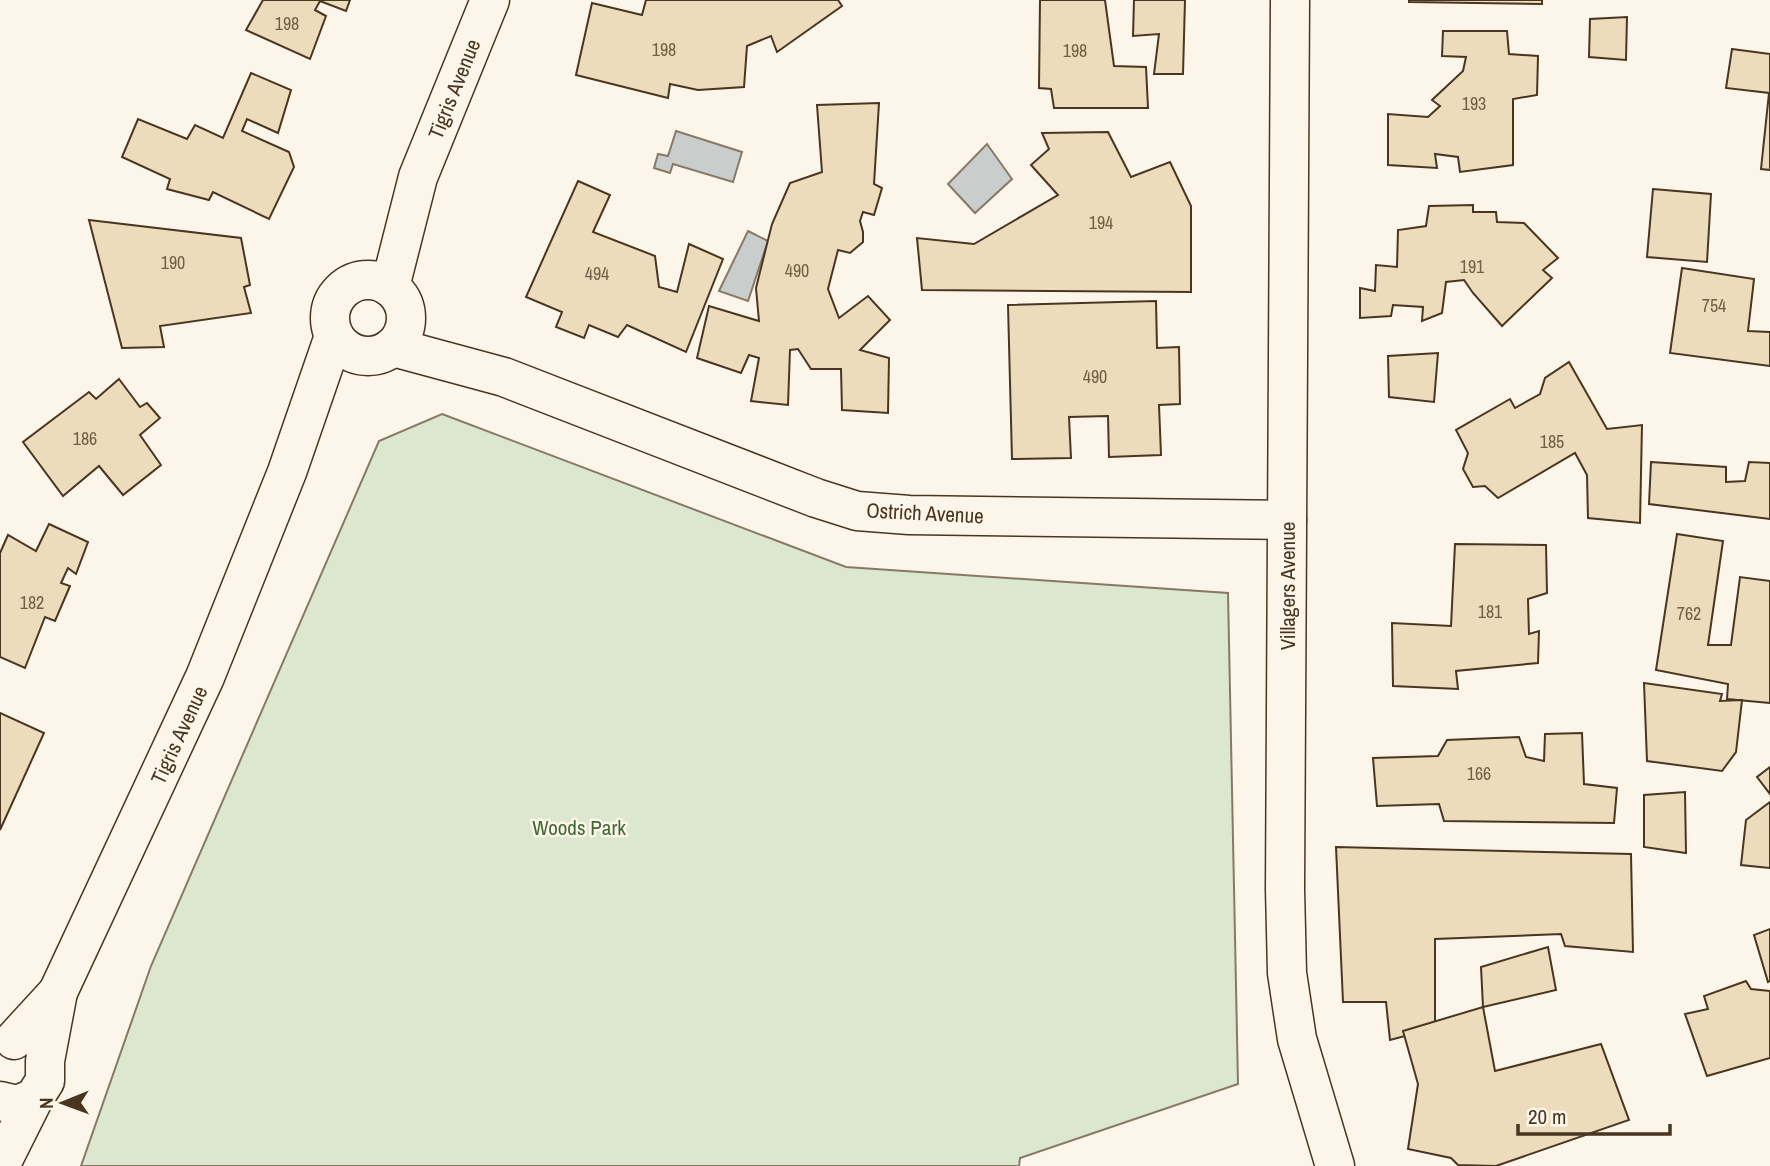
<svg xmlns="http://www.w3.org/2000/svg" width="1770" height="1166" viewBox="0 0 1770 1166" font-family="'Archivo Narrow',sans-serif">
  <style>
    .green { fill: #dce7d0; stroke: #887966; stroke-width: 2 }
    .water { fill: #c9cecd; stroke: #887966; stroke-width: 2 }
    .building { fill: #ecdcbc; stroke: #4a3520; stroke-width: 2 }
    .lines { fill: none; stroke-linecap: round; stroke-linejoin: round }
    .minor-casing { stroke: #4a3520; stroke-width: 41 }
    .minor { stroke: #fbf6e9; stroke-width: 38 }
    .labels { text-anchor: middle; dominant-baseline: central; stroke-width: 5; stroke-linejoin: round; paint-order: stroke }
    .number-label { font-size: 18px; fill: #725f47 }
    .street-label { font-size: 21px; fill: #4a3520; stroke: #fbf6e9 }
    .park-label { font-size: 21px; fill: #436837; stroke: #fbf6e9 }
  </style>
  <rect width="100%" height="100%" fill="#fbf6e9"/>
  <polygon class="green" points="442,414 846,567 1228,593 1238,1084 1020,1158 1019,1166 81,1166 151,966 379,441"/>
  <g class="water">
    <polygon points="676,131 742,152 733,182 673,164 670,173 654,168 658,154 668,156"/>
    <polygon points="987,144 1012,179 975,213 948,184"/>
    <polygon points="748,231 768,241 748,301 719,291"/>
  </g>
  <g class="building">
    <polygon points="263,0 350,0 346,11 320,1 315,10 326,16 310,59 246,30"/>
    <polygon points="646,0 838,0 842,6 777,52 771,36 747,46 744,87 698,90 670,84 668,98 576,75 592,3 642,15"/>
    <polygon points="1040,0 1105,0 1114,66 1146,67 1148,108 1054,108 1051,89 1039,88"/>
    <polygon points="1134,0 1185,0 1183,74 1154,74 1159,34 1133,36"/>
    <polygon points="1409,0 1542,0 1542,4 1409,2"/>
    <polygon points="1627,17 1626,60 1589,57 1590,19"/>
    <polygon points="1443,31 1507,31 1509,54 1538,56 1537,95 1513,99 1513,165 1460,172 1458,157 1435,154 1437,168 1388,165 1388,114 1428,117 1440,106 1432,100 1463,71 1466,57 1442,56"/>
    <polygon points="1732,49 1770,54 1770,170 1761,169 1769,93 1726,88"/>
    <polygon points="251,73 291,90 278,133 247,119 242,131 289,152 294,167 269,219 213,192 209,200 167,189 170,179 122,157 138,119 187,139 195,125 223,138"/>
    <polygon points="879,103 874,184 882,188 874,215 863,212 860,221 863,232 863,242 850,253 838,250 828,289 839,318 868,296 890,320 860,350 889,358 888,413 842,410 841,369 811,369 798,349 790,350 788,405 751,401 759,358 749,355 741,373 697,358 709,306 759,321 756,288 772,224 790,183 822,172 817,105"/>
    <polygon points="1108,132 1131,177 1170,162 1191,206 1191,292 922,290 917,238 974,244 1058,195 1031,165 1049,149 1042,133"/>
    <polygon points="578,181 610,195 593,232 655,256 659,287 677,292 689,244 723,259 686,352 627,325 618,337 589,325 584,338 556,327 562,312 526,297"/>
    <polygon points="1653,189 1711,194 1707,262 1647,257"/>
    <polygon points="1473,205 1473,212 1496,212 1497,222 1524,223 1558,258 1543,270 1552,278 1502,326 1473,293 1464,280 1446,282 1442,313 1422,321 1423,307 1393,305 1391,316 1360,318 1360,288 1375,291 1376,265 1397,267 1398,230 1426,226 1429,206"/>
    <polygon points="89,220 241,238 250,285 244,287 251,313 160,326 164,347 122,348"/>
    <polygon points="1682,268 1754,279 1748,331 1770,332 1770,366 1670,353"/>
    <polygon points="1156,301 1157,348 1179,347 1180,404 1159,405 1161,455 1109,457 1108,416 1069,417 1071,458 1012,459 1008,305"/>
    <polygon points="1438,353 1434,402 1389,397 1388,356"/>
    <polygon points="1569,362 1607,429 1642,425 1640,523 1588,518 1587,475 1575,453 1498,498 1485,486 1473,487 1463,469 1468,453 1456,430 1510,399 1515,408 1540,394 1545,378"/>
    <polygon points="119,379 140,407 147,403 160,418 140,435 161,465 123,495 99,466 63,496 23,442 89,392 96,399"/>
    <polygon points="1651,462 1726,467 1726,482 1745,481 1749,462 1770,463 1770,519 1649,504"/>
    <polygon points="49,524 88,542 76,574 68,568 61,583 70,586 55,621 45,617 25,668 0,657 0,553 8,535 36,551"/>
    <polygon points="1677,534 1723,541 1708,645 1731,645 1740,577 1770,581 1770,703 1727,699 1728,684 1656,670"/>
    <polygon points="1455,544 1546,545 1547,593 1528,599 1529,634 1539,631 1538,663 1456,671 1458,689 1393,686 1392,623 1451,626"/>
    <polygon points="1644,683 1722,694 1720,701 1742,700 1736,752 1722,771 1647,761"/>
    <polygon points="0,713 44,733 0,830"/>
    <polygon points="1582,733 1584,784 1617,788 1614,823 1444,821 1439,804 1377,806 1373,758 1438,756 1447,740 1519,737 1526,757 1544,761 1545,734"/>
    <polygon points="1770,767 1770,794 1757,777"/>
    <polygon points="1685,792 1686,853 1644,847 1644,795"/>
    <polygon points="1770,802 1770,868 1741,865 1746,820"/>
    <polygon points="1336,847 1631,854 1633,952 1565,946 1561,934 1435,939 1435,1028 1390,1040 1386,1002 1343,1002"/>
    <polygon points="1770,929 1770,981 1768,982 1754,935"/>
    <polygon points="1548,947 1556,990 1483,1007 1481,967"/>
    <polygon points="1746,981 1751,989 1770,991 1770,1058 1707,1076 1685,1014 1708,1009 1704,996"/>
    <polygon points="1483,1007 1495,1071 1601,1044 1629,1120 1496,1166 1458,1165 1451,1158 1408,1149 1418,1084 1403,1031"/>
  </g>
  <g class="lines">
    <g class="minor-casing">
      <g id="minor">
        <polyline points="1290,0 1285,889 1287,973 1297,1039 1335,1166"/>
        <circle cx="368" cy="318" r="38"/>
        <polyline points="390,287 418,177 490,0"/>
        <polyline points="393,347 504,377 816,498 857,511 909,515 1287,520"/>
        <polyline points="14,1040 58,992"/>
        <polyline points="0,1101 17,1105 34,1098 45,1081 45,1061 58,992 205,677 287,472 334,336"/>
        <polyline points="0,1166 34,1098"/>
      </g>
    </g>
    <use href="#minor" class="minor"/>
  </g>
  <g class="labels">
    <g class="number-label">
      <text x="287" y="23">198</text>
      <text x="664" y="49">198</text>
      <text x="1075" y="50">198</text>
      <text x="1474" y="103">193</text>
      <text x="1101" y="222">194</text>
      <text x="173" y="262">190</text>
      <text x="1472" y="266">191</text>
      <text x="797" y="270">490</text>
      <text x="597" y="273">494</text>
      <text x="1714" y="305">754</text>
      <text x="1095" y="376">490</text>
      <text x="85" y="438">186</text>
      <text x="1552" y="441">185</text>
      <text x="32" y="602">182</text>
      <text x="1490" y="611">181</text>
      <text x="1689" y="613">762</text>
      <text x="1479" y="773">166</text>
    </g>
    <g class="street-label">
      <text transform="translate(454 89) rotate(-68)">Tigris Avenue</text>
      <text transform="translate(925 513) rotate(3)">Ostrich Avenue</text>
      <text transform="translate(1287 586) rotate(-90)">Villagers Avenue</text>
      <text transform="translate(179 735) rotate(-65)">Tigris Avenue</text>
    </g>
    <g class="park-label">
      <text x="579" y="827">Woods Park</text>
    </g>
  </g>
  <g transform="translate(63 1103) rotate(269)" stroke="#fbf6e9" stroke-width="5" paint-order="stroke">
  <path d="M0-5L12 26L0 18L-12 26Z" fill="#4a3520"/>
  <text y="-10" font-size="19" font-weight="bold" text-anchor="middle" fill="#4a3520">N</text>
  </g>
  <path d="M1518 1124v10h152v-10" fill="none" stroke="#4a3520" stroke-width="3.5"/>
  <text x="1528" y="1124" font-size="21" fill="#4a3520" stroke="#fbf6e9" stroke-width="5" paint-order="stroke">20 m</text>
</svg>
